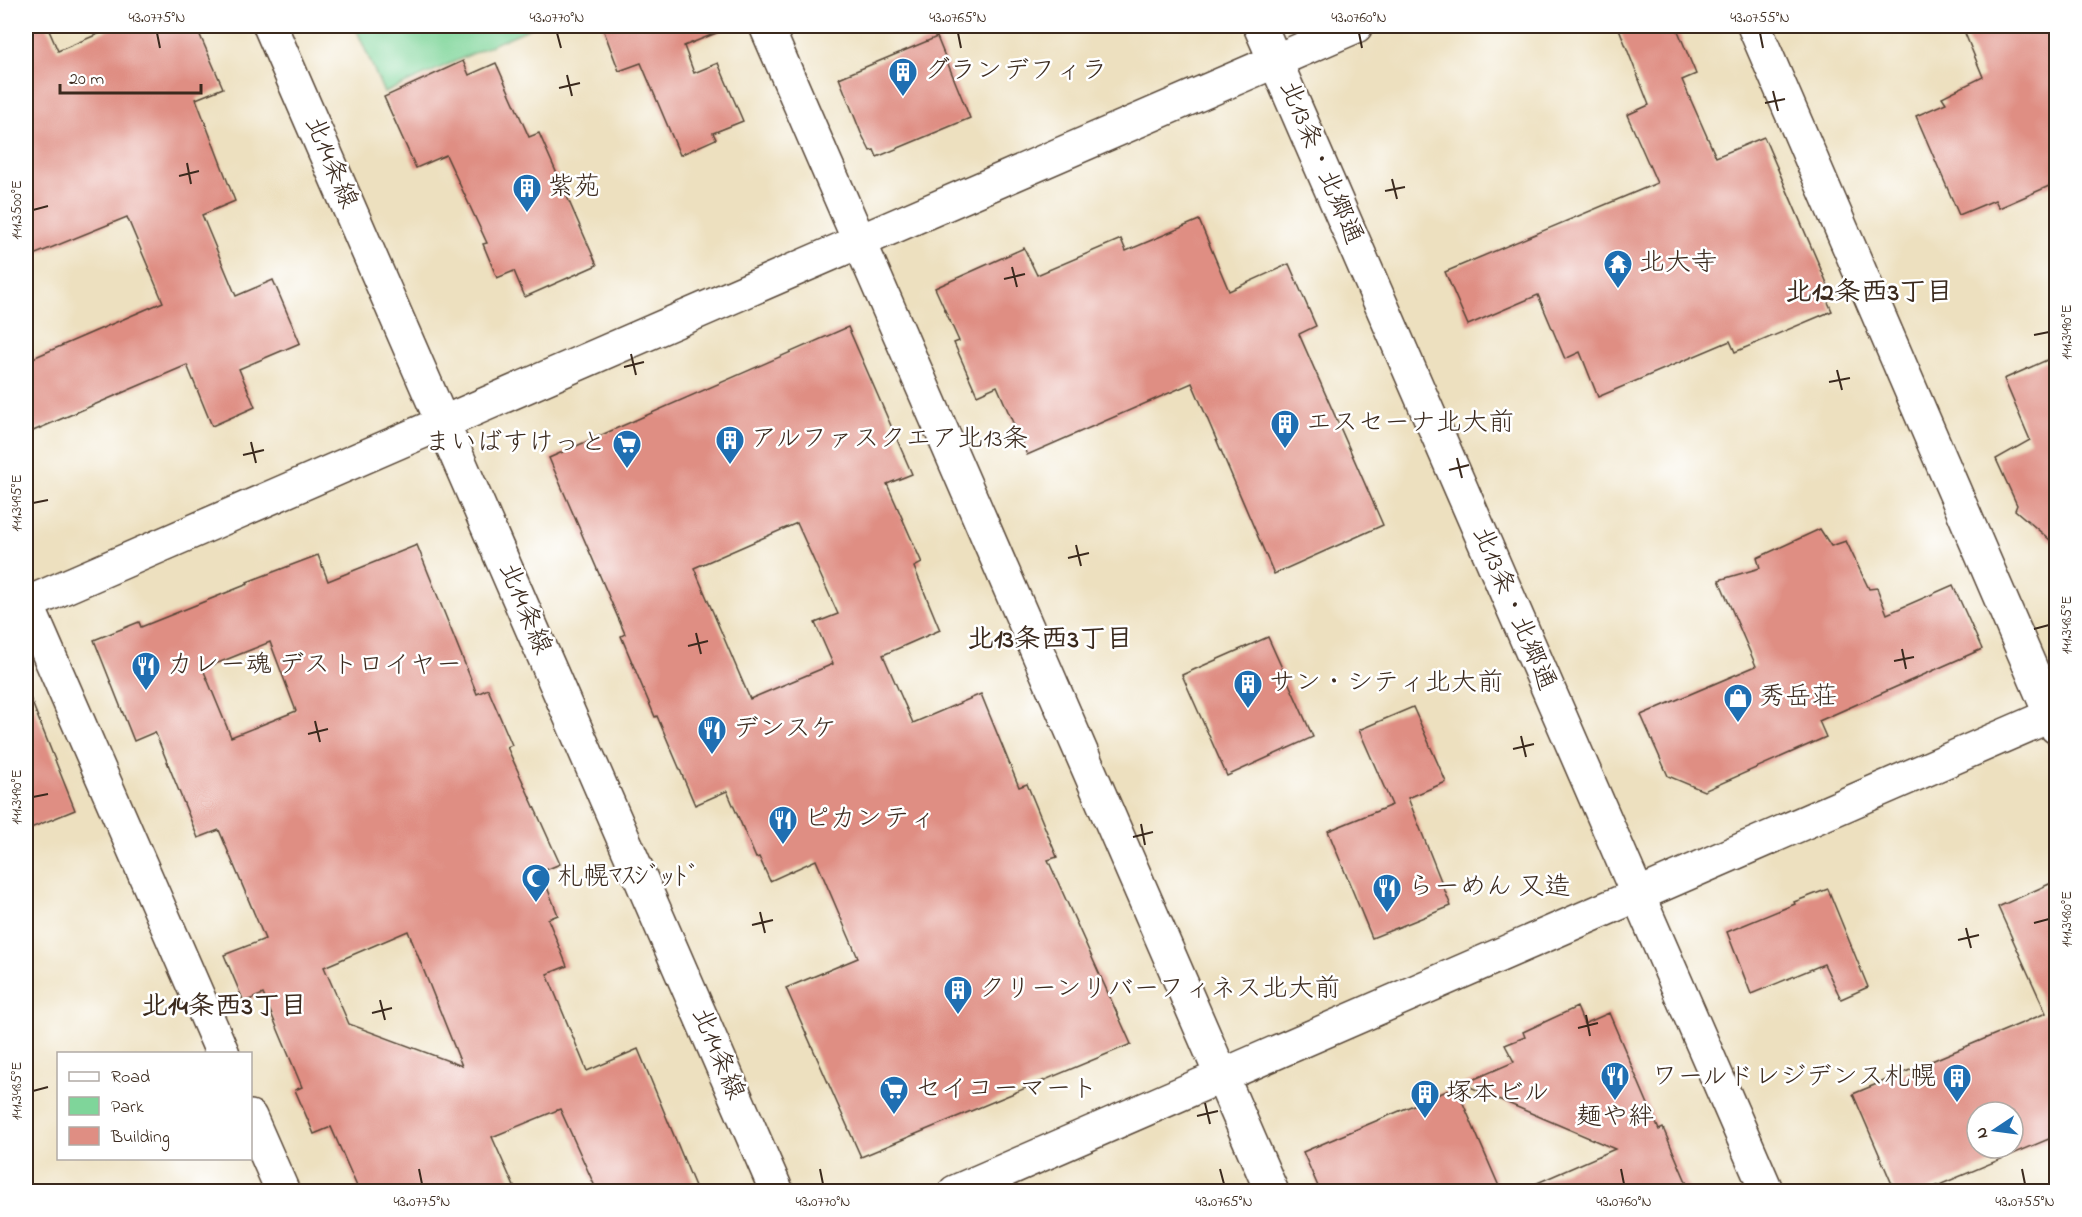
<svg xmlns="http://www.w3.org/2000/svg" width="2082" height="1217" viewBox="0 0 2082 1217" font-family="'Indie Flower','Klee One',sans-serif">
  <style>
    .green { fill: #7fd59a; stroke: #5d805c; stroke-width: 1.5 }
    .building { fill: #df8e83; fill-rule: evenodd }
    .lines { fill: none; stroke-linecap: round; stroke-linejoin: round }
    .minor-casing { stroke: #564536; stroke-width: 36 }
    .minor { stroke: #fff; stroke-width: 33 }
    .ticks { fill: none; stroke: #3b2a1e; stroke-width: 2 }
    .labels { text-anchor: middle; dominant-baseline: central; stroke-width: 5; stroke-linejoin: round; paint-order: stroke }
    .poi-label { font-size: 26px; fill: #3b2a1e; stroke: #fff; text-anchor: start }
    .street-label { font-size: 26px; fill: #3b2a1e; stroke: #fff }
    .neighbourhood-label { font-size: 27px; font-weight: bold; fill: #3b2a1e; stroke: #fff }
    .neatline { fill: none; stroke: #3b2a1e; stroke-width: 2 }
    .ticks-label { font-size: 15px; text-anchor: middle; fill: #3b2a1e }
  </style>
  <rect width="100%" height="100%" fill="#fff"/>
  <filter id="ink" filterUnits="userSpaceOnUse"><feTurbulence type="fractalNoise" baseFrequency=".0167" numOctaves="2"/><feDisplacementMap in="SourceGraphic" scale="12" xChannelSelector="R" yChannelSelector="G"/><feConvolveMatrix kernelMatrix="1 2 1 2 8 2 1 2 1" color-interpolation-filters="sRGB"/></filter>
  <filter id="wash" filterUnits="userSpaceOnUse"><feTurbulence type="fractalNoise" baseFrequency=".008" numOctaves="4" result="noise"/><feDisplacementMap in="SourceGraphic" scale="24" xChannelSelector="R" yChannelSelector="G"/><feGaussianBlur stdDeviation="1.35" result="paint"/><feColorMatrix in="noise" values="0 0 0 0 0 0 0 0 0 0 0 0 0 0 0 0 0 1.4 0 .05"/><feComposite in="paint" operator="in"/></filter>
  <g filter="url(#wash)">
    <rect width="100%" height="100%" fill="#ede0bf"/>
    <polygon class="green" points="355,26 535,26 384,93"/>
    <g id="blocks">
      <g class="building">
        <polygon points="26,26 47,26 58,51 117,26 196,26 223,88 196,99 235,201 202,215 236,296 273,280 300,343 239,369 255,407 212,426 187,365 26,434 26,361 163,302 127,217 26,258"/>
        <polygon points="602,26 729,26 729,28 684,46 694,73 718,63 743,121 713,133 716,139 680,155 641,63 619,71"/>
        <polygon points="1618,26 1676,26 1696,74 1682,80 1716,157 1764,137 1829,288 1823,291 1832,311 1735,352 1730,341 1598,397 1580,352 1565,359 1538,295 1468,325 1445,272 1657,183 1627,115 1649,105"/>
        <polygon points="1962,26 2056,26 2056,183 1999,208 1995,200 1959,215 1916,116 1946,103 1942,97 1983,77"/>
        <polygon points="937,37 970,118 877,157 874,150 870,151 861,133 839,78"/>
        <polygon points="463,61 469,75 496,63 529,137 539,133 597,265 525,297 514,271 497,278 483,244 487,243 446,155 416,168 384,97"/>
        <polygon points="1199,220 1229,291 1289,264 1316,326 1299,334 1383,525 1274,574 1192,383 1027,455 997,386 977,395 954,343 959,341 935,288 1024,248 1037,275 1121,239 1126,251"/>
        <path d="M 848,327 L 912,474 L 887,484 L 922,563 L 914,567 L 940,630 L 883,655 L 913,723 L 981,694 L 1019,787 L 1027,784 L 1057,857 L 1048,860 L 1131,1044 L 861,1157 L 786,988 L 858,958 L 816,860 L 770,881 L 759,857 L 756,858 L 727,791 L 695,805 L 657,716 L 655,717 L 621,636 L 625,634 L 549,458 ZM 797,523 L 838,614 L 815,623 L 833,664 L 750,699 L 694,568 Z"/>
        <polygon points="2056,356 2056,545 2015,510 2017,505 1996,459 2030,440 2004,379"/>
        <polygon points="1820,529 1831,546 1846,541 1869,589 1877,588 1887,614 1953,585 1982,649 1819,721 1826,737 1704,791 1668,776 1641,715 1756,666 1719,580 1760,568 1757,558"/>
        <path d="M 417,545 L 477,694 L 488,689 L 512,745 L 507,747 L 560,864 L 541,872 L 558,915 L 548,919 L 567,966 L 547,974 L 587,1071 L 638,1049 L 697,1191 L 597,1191 L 560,1109 L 492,1137 L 516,1191 L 359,1191 L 331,1127 L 314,1134 L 295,1090 L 302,1087 L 263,994 L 244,1002 L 224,955 L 265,939 L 219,830 L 198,838 L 155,732 L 134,741 L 94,640 L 139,622 L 141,627 L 248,584 L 247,582 L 318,555 L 328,581 ZM 270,642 L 296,711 L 231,737 L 203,669 ZM 408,931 L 462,1066 L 349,1024 L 324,967 Z"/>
        <polygon points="1268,637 1313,737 1227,776 1182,675"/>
        <polygon points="26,690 27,690 75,810 26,830"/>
        <polygon points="1413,707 1446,782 1408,798 1451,906 1372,938 1328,831 1392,805 1359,730"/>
        <path d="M 2056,881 L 2056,1136 L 1925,1191 L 1895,1191 L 1853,1094 L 2046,1013 L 1998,907 ZM 1977,1112 L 2013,1112 L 2013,1148 L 1977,1148 Z"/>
        <polygon points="1828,889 1868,987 1841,999 1824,964 1751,994 1727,932 1795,904 1794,902"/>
        <polygon points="1577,1007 1584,1024 1609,1013 1659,1130 1663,1128 1690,1191 1519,1191 1615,1149 1463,1084 1514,1062 1505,1045 1525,1037 1523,1032"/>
        <polygon points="1456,1087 1501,1191 1320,1191 1303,1152"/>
      </g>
    </g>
  </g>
  <g filter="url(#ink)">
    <use href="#blocks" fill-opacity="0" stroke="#564536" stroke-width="1.5"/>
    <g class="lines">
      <g class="minor-casing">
        <g id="minor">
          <polyline points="270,26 777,1192"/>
          <polyline points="766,26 1272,1192"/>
          <polyline points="1260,26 1767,1192"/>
          <polyline points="1754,26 2056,727"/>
          <polyline points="26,602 223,1054"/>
          <path d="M 26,604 C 468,410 913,219 1356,26"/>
          <polyline points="250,1117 283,1192"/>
          <polyline points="955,1192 2056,713"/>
        </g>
      </g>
      <use href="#minor" class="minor"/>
    </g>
  </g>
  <path class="ticks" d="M 157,33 L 160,48M 557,33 L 561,48M 958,33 L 961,48M 1359,33 L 1362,48M 1760,33 L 1763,48M 567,75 L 572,96M 559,88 L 580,83M 1773,91 L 1778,111M 1765,103 L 1785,99M 187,163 L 191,184M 179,176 L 199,171M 1392,179 L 1397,199M 1385,191 L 1405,187M 33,210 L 48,206M 1012,267 L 1017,287M 1004,279 L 1025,274M 2034,335 L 2049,332M 631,354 L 636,375M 624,367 L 644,362M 1837,370 L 1842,390M 1829,382 L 1850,378M 251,442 L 256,463M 243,455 L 264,450M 1457,458 L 1462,478M 1449,470 L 1469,465M 33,503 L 48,500M 1076,545 L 1081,566M 1068,558 L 1089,553M 2034,629 L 2049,625M 696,633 L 701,654M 688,646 L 708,641M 1902,649 L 1906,669M 1894,661 L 1914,657M 315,721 L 320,742M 308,734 L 328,729M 1521,736 L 1526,757M 1513,749 L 1534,744M 33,797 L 48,794M 1141,824 L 1145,845M 1133,837 L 1153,832M 760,912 L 765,933M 2034,923 L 2049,919M 752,925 L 773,920M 1966,928 L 1971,948M 1958,940 L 1979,935M 380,1000 L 385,1020M 372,1013 L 392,1008M 1586,1015 L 1590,1036M 1578,1028 L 1598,1023M 33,1091 L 48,1087M 1205,1103 L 1210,1124M 1197,1116 L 1218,1111M 419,1169 L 422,1184M 820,1169 L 823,1184M 1220,1169 L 1224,1184M 1621,1169 L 1624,1184M 2022,1169 L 2025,1184"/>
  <defs>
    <g id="building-pin" transform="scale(1.5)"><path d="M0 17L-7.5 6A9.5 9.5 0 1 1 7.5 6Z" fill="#1f6fb2" stroke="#fff"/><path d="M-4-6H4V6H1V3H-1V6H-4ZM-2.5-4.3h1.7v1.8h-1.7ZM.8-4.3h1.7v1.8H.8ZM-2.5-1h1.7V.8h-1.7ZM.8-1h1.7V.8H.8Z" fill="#fff"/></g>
    <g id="temple-pin" transform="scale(1.5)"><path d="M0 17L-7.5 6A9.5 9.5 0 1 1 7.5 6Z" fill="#1f6fb2" stroke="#fff"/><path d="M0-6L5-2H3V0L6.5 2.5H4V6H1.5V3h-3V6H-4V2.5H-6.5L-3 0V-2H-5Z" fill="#fff"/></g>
    <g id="supermarket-pin" transform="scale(1.5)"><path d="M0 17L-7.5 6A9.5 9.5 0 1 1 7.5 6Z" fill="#1f6fb2" stroke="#fff"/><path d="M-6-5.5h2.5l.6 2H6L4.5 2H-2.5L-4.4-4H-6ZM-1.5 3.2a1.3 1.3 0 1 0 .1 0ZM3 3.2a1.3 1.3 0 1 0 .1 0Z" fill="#fff"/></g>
    <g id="restaurant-pin" transform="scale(1.5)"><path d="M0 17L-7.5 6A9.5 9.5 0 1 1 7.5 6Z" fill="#1f6fb2" stroke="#fff"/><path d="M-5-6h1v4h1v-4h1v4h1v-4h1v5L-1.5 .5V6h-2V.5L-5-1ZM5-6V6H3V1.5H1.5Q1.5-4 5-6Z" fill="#fff"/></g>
    <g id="shop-pin" transform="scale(1.5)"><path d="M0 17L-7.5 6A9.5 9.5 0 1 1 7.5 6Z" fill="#1f6fb2" stroke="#fff"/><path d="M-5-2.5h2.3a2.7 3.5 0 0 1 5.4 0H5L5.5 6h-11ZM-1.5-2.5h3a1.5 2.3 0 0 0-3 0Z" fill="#fff"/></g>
    <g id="mosque-pin" transform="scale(1.5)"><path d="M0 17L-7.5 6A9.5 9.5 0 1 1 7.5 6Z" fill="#1f6fb2" stroke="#fff"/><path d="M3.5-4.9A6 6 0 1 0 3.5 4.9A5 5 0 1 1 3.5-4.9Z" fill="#fff"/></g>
  </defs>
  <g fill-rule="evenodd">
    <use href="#building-pin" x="903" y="72"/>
    <use href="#building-pin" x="527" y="188"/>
    <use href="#temple-pin" x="1618" y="264"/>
    <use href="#building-pin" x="1285" y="424"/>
    <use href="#building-pin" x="730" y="440"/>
    <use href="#supermarket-pin" x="627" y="444"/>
    <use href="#restaurant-pin" x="146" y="666"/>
    <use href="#building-pin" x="1248" y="684"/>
    <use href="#shop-pin" x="1738" y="698"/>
    <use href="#restaurant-pin" x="712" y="730"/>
    <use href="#restaurant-pin" x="783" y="820"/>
    <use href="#mosque-pin" x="536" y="878"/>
    <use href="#restaurant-pin" x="1387" y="888"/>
    <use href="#building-pin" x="958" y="990"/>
    <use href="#restaurant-pin" x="1615" y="1076"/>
    <use href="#building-pin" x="1957" y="1078"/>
    <use href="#supermarket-pin" x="894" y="1090"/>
    <use href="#building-pin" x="1425" y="1094"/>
  </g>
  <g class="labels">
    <g class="poi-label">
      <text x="924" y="72">グランデフィラ</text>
      <text x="548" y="188">紫苑</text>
      <text x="1639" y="264">北大寺</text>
      <text x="1306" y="424">エスセーナ北大前</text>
      <text x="751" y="440">アルファスクエア北13条</text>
      <text x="606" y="444" text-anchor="end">まいばすけっと</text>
      <text x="167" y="666">カレー魂 デストロイヤー</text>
      <text x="1269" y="684">サン・シティ北大前</text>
      <text x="1759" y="698">秀岳荘</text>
      <text x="733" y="730">デンスケ</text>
      <text x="804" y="820">ピカンティ</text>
      <text x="557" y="878">札幌ﾏｽｼﾞｯﾄﾞ</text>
      <text x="1408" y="888">らーめん 又造</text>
      <text x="979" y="990">クリーンリバーフィネス北大前</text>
      <text x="1936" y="1078" text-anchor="end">ワールドレジデンス札幌</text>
      <text x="915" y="1090">セイコーマート</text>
      <text x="1446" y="1094">塚本ビル</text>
      <text x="1615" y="1118" text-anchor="middle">麺や絆</text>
    </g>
    <g class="street-label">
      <text transform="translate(330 163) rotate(67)">北14条線</text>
      <text transform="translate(1320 163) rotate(67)">北13条・北郷通</text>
      <text transform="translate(524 609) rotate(67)">北14条線</text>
      <text transform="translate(1513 609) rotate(67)">北13条・北郷通</text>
      <text transform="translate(717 1054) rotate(67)">北14条線</text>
    </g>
    <g class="neighbourhood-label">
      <text x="1869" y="293">北12条西3丁目</text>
      <text x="1050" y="640">北13条西3丁目</text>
      <text x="224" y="1007">北14条西3丁目</text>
    </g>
  </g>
  <rect width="2082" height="1217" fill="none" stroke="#fff" stroke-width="66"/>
  <rect x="57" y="1052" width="195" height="108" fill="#ffffff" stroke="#b1aaa5" stroke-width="1.5"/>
  <rect x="69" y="1072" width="30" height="9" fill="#ffffff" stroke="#b1aaa5" stroke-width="1.5"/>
  <text x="111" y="1082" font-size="18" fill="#3b2a1e">Road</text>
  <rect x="69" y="1097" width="30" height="18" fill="#7fd59a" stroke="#b1aaa5" stroke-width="1.5"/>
  <text x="111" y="1112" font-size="18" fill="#3b2a1e">Park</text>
  <rect x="69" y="1127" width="30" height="18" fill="#df8e83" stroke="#b1aaa5" stroke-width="1.5"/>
  <text x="111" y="1142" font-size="18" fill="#3b2a1e">Building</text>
  <g transform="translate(1995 1130) rotate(257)"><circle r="28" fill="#ffffff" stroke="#b1aaa5" stroke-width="1.5"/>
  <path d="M0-4.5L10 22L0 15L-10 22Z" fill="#1f6fb2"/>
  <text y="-9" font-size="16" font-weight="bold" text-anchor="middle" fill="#3b2a1e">N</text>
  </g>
  <path d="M60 84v9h141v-9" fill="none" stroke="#3b2a1e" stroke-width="3"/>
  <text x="69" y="84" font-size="18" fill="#3b2a1e" stroke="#ffffff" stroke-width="4.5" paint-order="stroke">20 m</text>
  <rect x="33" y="33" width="2016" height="1151" class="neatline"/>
  <g class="ticks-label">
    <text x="157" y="22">43.0775°N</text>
    <text x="557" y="22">43.0770°N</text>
    <text x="958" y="22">43.0765°N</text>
    <text x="1359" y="22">43.0760°N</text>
    <text x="1760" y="22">43.0755°N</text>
    <text transform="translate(16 210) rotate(-90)" y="5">141.3500°E</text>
    <text transform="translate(2066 332) rotate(-90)" y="5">141.3490°E</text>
    <text transform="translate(16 503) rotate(-90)" y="5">141.3495°E</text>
    <text transform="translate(2066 625) rotate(-90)" y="5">141.3485°E</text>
    <text transform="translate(16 797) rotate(-90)" y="5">141.3490°E</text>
    <text transform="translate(2066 919) rotate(-90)" y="5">141.3480°E</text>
    <text transform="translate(16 1091) rotate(-90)" y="5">141.3485°E</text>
    <text x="422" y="1206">43.0775°N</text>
    <text x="823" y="1206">43.0770°N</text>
    <text x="1224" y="1206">43.0765°N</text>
    <text x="1624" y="1206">43.0760°N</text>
    <text x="2025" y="1206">43.0755°N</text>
  </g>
</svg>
